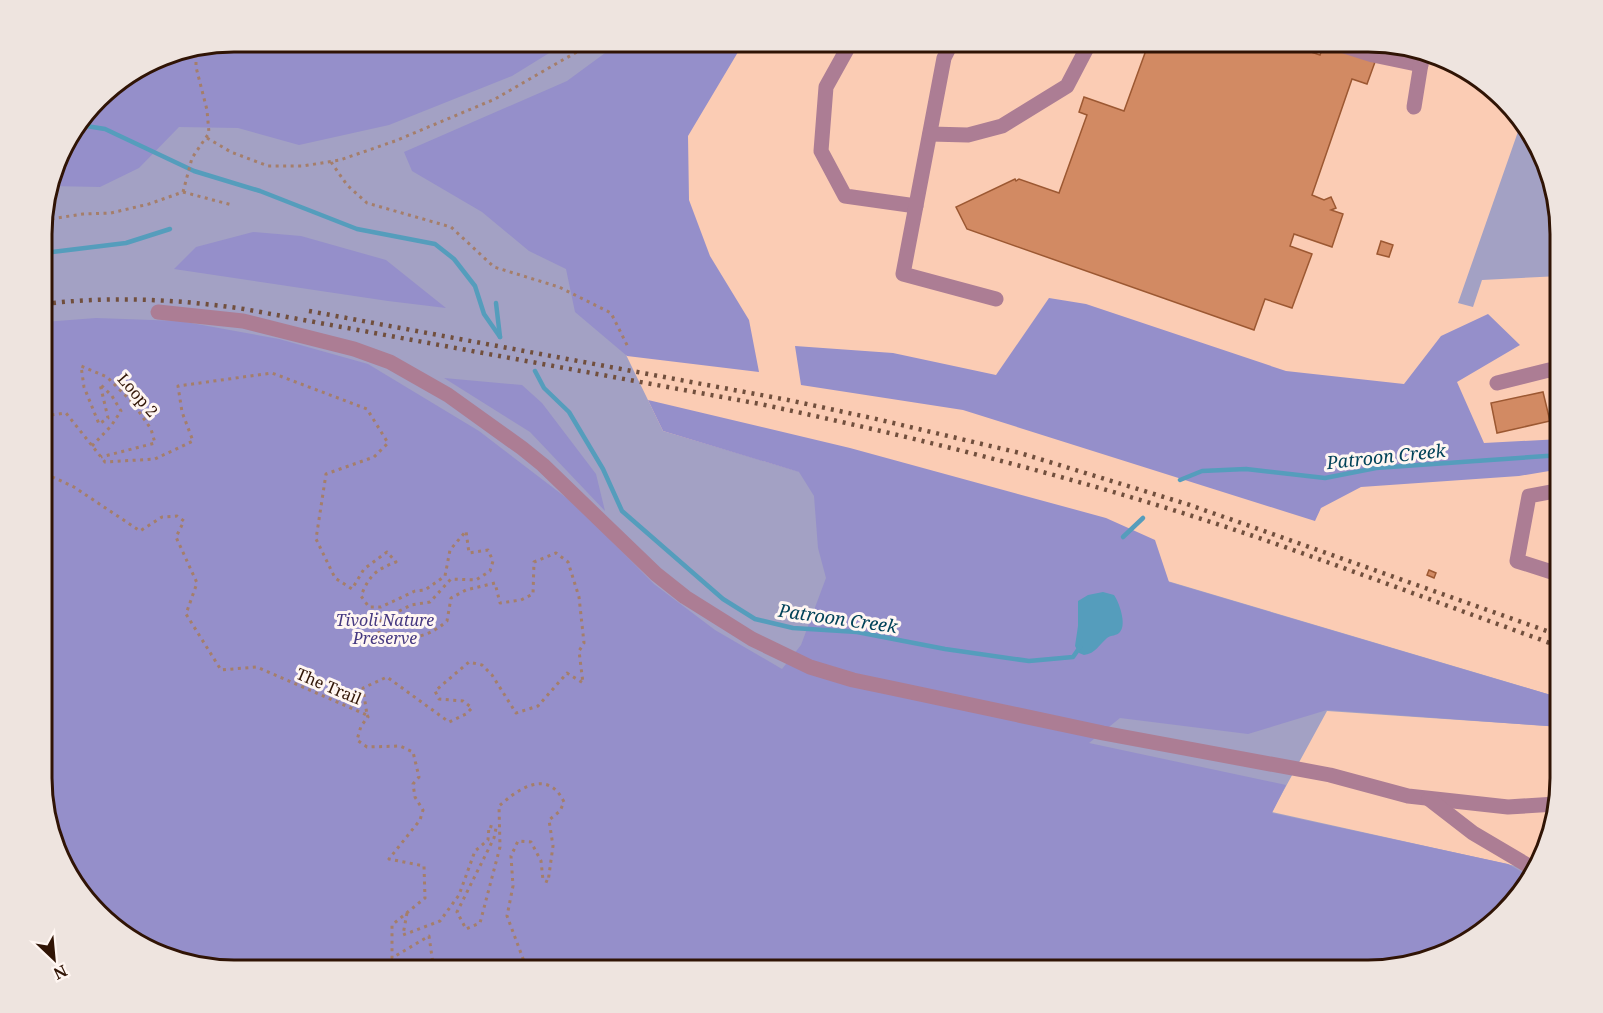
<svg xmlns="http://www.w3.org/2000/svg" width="1603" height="1013" viewBox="0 0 1603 1013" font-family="'Noto Serif',serif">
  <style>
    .green { fill: #a3a1c4 }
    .forest { fill: #958fca }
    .water { fill: #559dbc }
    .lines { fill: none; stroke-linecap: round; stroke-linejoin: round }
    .stream { stroke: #559dbc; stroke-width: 4.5 }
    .building { fill: #d28a63; stroke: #9c5832; stroke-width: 1.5 }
    .path { stroke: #a57e6a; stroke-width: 3; stroke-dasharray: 3 4.5; stroke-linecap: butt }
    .minor { stroke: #ac7d94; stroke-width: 15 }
    .rail { stroke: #714f3d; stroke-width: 4.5; stroke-dasharray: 3 6; stroke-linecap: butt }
    .labels { text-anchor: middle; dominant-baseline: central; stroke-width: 6; stroke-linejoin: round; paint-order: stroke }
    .street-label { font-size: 16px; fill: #301405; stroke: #fff6f2 }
    .park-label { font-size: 16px; font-style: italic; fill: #463980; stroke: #fff6f2 }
    .water-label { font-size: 18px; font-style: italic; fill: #024359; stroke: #fff6f2 }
    .rim { fill: none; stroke: #301405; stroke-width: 3 }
  </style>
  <rect width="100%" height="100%" fill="#fbccb4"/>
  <g class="green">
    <polygon points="234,42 678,42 598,297 663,431 1561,698 1561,727 1327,711 1272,812 1534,870 1529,885 1465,945 1381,971 234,971 173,961 128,939 68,875 44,804 44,209 62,149 107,90 161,56"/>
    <polygon points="1521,123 1535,138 1561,221 1561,276 1482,280 1473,307 1458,303"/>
  </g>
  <g class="forest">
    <polygon points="234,42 567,42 512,76 389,125 299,145 238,128 179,127 139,168 100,187 51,186 61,151 76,144 77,129 107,90 161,56"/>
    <polygon points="620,42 744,42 688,136 689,200 710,256 749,320 759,372 627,356 575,312 566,269 529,251 482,212 412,171 404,152 567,81"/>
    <polygon points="253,232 301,236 386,260 446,308 388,301 174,269 196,247"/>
    <polygon points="1049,298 1086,304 1286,371 1404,384 1441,336 1488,314 1520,345 1457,382 1484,443 1561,439 1561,469 1519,476 1361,487 1321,508 1315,521 963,410 801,385 795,346 893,353 996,375"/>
    <polygon points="96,318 180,321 279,339 368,364 479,431 577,506 654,584 715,630 782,669 801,645 826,578 818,548 814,496 799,472 663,431 648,400 850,448 1106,518 1155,540 1169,582 1561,698 1561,727 1327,710 1248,734 1120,718 1089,743 1286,785 1272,813 1508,864 1531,877 1529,885 1465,945 1429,956 1417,952 1404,964 1381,971 234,971 173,961 128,939 68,875 44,804 44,322"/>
    <polygon points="444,378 522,385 542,403 596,474 605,511 530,432"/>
  </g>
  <path class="water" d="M 1103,592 L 1114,595 C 1119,602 1127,624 1120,632 C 1117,636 1111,635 1107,638 C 1098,646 1096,653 1084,655 L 1079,653 L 1075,646 L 1078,626 L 1078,601 L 1088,595 Z"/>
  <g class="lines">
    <g class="stream">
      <polyline points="80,125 105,129 194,171 260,191 357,229 435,244 454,259 475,286 484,314 500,337"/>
      <polyline points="44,253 126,243 170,229"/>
      <polyline points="496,303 500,337"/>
      <polyline points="535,371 544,388 569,412 603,469 622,511 723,599 755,619 793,628 857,632 945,649 1029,661 1073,657 1080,647"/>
      <polyline points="1180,480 1202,471 1246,469 1325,478 1376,468 1561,455"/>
      <polyline points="1123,537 1143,518"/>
    </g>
  </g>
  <g class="building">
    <polygon points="1149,42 1282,42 1320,55 1324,44 1375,62 1367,84 1352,79 1312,195 1324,200 1331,197 1336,208 1331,210 1343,214 1332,247 1294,234 1290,246 1312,254 1292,308 1265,299 1254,330 967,229 956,207 1015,179 1016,181 1019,179 1059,193 1087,115 1079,112 1084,97 1124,111"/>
    <polygon points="1381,241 1393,245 1389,257 1377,254"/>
    <polygon points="1543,392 1550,421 1497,433 1491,403"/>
    <polygon points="1429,570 1436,573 1434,578 1427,575"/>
  </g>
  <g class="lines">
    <g class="path">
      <polyline points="207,138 231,152 268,166 303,166 340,160 395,141 495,99 594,42"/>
      <polyline points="331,162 347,185 367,203 451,227 494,267 559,287 611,313 628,347"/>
      <polyline points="183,192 232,205"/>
      <polyline points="44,220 83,214 111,213 149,204 183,192 192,158 209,133 207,110 196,67 196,49"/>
      <path d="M 44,416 L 66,413 L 105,462 L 155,459 L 193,441 L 182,412 L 178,386 L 272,373 L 367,409 L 388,443 L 374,457 L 326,474 L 316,539 L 335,578 L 352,589 L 364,569 L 387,552 L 396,562 C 375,570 369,576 361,596 L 369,607 L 381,607 L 415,591 L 425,590 L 445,576 L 450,550 L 466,531 L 469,553 L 488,550 L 493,561 L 490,571 L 476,580 L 451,579 L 430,602 L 411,605 L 376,623 L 380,635 C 409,638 424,641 447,621 L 451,598 L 466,590 L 495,583 L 500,603 L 521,600 L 533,594 L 534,562 L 556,553 L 568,562 L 579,597 L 584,643 L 579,651 L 583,683 L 567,673 L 538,706 L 516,713 L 492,675 L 482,665 L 469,662 L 435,691 L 439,699 L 463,701 L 472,708 L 466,714 L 449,722 L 387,677 L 363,688 L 367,715 L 257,667 L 221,670 L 186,614 L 197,583 L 176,537 L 184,521 L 177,516 L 162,517 L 140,531 L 74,487 L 44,473"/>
      <polyline points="92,446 111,426 121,411 112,396 100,384 108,418 99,424 84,387 81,366 107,377 133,403 151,429 155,443 101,457"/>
      <polyline points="367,715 368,717 361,726 357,740 367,747 400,746 413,752 419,777 413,784 415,797 423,810 420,820 389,859 424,866 425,898 392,925 392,958 429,936 434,971"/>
      <path d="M 407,913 L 403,935 L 440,921 L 459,895 L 475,851 L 488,840 L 489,826 L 496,828 L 494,838 L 457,912 L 466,929 L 480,923 L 500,847 L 499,806 C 518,789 548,768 564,802 L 560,811 L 549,820 L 553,846 L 548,882 L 543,880 L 541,861 L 531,842 L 518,841 L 511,856 L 513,886 L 507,916 L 525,964 L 530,971"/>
    </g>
    <g class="minor">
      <polyline points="851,42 826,87 821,151 845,196 916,206"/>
      <polyline points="952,42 944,58 903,274 996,299"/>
      <polyline points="1332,42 1373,55 1421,65"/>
      <polyline points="1414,107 1423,51"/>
      <polyline points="930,134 968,135 1002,126 1067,86 1090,42"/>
      <polyline points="158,312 243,321 354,349 390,362 448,395 522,448 543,465 656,574 685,597 752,639 810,667 853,680 896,689 1103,733 1330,775 1408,796 1508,807 1556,804"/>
      <polyline points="1497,383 1549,370 1556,373 1561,377"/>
      <polyline points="1561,490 1529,496 1517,561 1561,575"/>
      <polyline points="1429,799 1473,833 1534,869"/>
    </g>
    <g class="rail">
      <path d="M 44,304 C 110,296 177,299 244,309 L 760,404 C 929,440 1098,483 1262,539 C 1362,574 1461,611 1561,647"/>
      <polyline points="309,311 788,400 872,418 1020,453 1190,505 1561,636"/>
    </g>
  </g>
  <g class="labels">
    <g class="street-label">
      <text transform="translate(138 395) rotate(49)">Loop 2</text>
      <text transform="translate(329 686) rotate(23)">The Trail</text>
    </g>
    <g class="park-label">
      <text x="385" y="620">Tivoli Nature<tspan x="385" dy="18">Preserve</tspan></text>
    </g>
    <g class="water-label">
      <text transform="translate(1386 456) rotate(-6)">Patroon Creek</text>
      <text transform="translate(838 618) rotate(8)">Patroon Creek</text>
    </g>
  </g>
  <path d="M0 0H1603V1013H0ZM234 52H1368A182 182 0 0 1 1550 234V778A182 182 0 0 1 1368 960H234A182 182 0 0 1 52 778V234A182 182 0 0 1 234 52Z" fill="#eee4df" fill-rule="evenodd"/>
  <path class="rim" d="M234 52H1368A182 182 0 0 1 1550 234V778A182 182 0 0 1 1368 960H234A182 182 0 0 1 52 778V234A182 182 0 0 1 234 52Z"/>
  <g transform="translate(54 959) rotate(154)" stroke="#fff6f2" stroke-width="4.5" paint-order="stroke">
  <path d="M0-4.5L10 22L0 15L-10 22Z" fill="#301405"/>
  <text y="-9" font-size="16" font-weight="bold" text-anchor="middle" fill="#301405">N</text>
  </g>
</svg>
